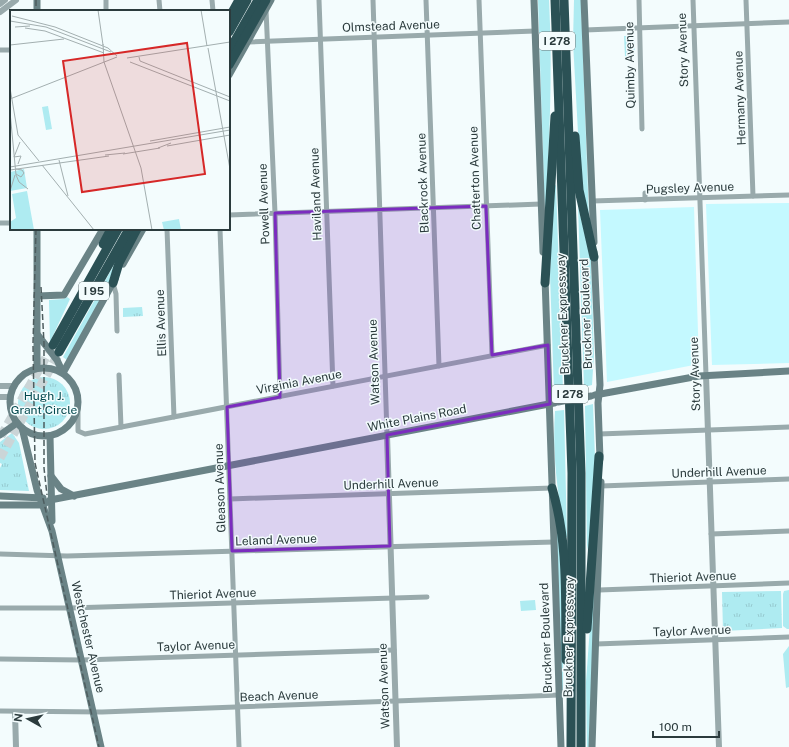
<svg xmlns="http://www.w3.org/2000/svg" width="789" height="747" viewBox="0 0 789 747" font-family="'Public Sans',sans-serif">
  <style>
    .built { fill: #c4f9ff }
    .green { fill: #aeebf1 }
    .park { fill: url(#park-tufts) }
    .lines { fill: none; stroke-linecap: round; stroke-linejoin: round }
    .motorway-tunnel { stroke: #cbd5d7; stroke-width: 9; stroke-dasharray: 9 4.5; stroke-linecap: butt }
    .minor { stroke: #99aaac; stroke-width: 5 }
    .tertiary { stroke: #99aaac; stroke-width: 6 }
    .secondary { stroke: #6a8386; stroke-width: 7 }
    .motorway { stroke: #2b5155; stroke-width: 9 }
    .rail { stroke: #4e5d5f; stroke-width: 1.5; stroke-dasharray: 6 3; stroke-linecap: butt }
    .secondary-bridge { stroke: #6a8386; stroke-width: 7 }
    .marked { fill: #7b2cbf; fill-opacity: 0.2; stroke: #7b2cbf; stroke-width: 3; stroke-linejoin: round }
    .labels { text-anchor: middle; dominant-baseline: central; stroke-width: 3; stroke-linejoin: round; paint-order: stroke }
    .shield { fill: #f3fcfd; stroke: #677577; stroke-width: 1 }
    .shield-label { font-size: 11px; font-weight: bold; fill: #2b3b3d }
    .street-label { font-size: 12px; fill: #2b3b3d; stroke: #f3fcfd }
    .park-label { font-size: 12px; fill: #02484e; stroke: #f3fcfd }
    .inset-road { fill: none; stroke: #a3afb0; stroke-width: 1 }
    .view { fill: #d62828; fill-opacity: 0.15; stroke: #d62828; stroke-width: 2 }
    .inset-edge { fill: none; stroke: #2b3b3d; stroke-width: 2 }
  </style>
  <defs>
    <pattern id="park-tufts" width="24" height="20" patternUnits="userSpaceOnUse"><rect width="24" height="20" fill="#aeebf1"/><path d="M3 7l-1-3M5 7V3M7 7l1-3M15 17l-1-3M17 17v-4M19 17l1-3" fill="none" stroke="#96cad0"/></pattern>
  </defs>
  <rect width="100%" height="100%" fill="#f3fcfd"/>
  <g class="built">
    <polygon points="789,203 789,363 712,365 706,204"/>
    <polygon points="694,207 699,364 607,382 600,210"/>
  </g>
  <g class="green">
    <path d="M 538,0 L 549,0 C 553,74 549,147 545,220 Z"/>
    <polygon points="574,0 581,0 589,220 581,187 573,42"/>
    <polygon points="624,36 634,36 635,57 625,57"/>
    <polygon points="556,185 563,391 554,393 550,274 554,186"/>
    <polygon points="578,206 591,260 594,354 592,385 584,387"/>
    <polygon points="115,263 107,288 67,360 63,357"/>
    <polygon points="67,297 70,299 50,342 49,300 63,299"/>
    <polygon points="593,404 596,485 590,552 588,551 587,545 585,406"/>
    <path d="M 564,410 L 567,537 L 565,537 C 558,493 552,457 555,411 Z"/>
    <polygon points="556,529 564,557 563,690 562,690"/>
    <polygon points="597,529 589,747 587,747 586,682"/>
    <polygon points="789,590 789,629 787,629 783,626 783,594 784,591"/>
    <polygon points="535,600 536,610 521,611 520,601"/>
    <polygon points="789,646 789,687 786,688 783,654"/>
  </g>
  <g class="park">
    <polygon points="142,307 143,316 123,317 123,308"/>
    <circle cx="44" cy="403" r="26"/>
    <polygon points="12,433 19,443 29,491 0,490 0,468 2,464 0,463 0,442"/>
    <polygon points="781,591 782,628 723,631 722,592"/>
  </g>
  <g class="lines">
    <g class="motorway-tunnel">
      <polyline points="1,436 53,345"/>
      <polyline points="0,458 59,353"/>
    </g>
    <g class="minor">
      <polyline points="106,0 106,11"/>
      <polyline points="159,0 160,11"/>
      <polyline points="212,0 213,11"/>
      <polyline points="319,0 333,386"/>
      <polyline points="373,0 387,435"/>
      <polyline points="426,0 439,366"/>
      <polyline points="479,0 492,355"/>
      <polyline points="639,0 642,129"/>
      <polyline points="693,0 706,375"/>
      <polyline points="746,0 753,196"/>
      <polyline points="266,10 275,213 280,397"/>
      <polyline points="585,30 789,22"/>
      <polyline points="248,42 535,31"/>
      <polyline points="0,50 11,50"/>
      <polyline points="645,193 645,200"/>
      <polyline points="592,201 789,195"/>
      <polyline points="229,215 541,204"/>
      <polyline points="0,223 11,223"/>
      <polyline points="167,229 174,417"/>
      <polyline points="220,229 239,747"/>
      <polyline points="113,283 116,294 117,331"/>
      <polyline points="119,375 121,427"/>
      <polyline points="78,407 78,431 85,434 548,345"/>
      <polyline points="599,434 789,427"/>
      <polyline points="601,486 789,479"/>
      <polyline points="230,499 552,488"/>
      <polyline points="711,534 789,531"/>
      <polyline points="0,554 67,556 554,542"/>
      <polyline points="599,590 789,583"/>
      <polyline points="0,608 70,608 427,597"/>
      <polyline points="596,644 789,637"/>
      <polyline points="0,659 82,660 394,650"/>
      <polyline points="0,711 102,712 559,695"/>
    </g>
    <g class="tertiary">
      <polyline points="0,4 5,0"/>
      <polyline points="0,12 16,0"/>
      <polyline points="706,375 719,747"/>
      <polyline points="0,386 14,386"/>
      <polyline points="0,397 10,397"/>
      <polyline points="387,435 397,747"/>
      <polyline points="15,712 16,747"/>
    </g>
    <g class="secondary">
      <polyline points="37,0 37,11"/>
      <polyline points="534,0 543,252"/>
      <polyline points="584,0 594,242"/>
      <polyline points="229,75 271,0"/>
      <polyline points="594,252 600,385 598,403 600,459"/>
      <polyline points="123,264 143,229"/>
      <polyline points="545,278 561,747"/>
      <polyline points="37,296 64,295 103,229"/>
      <polyline points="37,334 57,360 63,373"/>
      <circle cx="44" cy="402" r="34"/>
      <polyline points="37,368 37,229"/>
      <polyline points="63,373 115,279"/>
      <polyline points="595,395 699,376 789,371"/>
      <polyline points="22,428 37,490 52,531 101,747"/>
      <polyline points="0,435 17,423"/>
      <polyline points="50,436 52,521"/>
      <polyline points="51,476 61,489 74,496"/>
      <polyline points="0,496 43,498"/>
      <polyline points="0,505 43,505 50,500 554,403"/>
      <polyline points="592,747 601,482"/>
    </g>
    <g class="motorway">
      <polyline points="555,0 572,473 571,747"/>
      <polyline points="564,0 581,473 581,747"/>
      <polyline points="229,18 239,0"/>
      <polyline points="229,32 247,0"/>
      <polyline points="229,51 258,0"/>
      <polyline points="229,65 266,0"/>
      <polyline points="575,136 579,190 594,257"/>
      <polyline points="103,244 111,229"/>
      <polyline points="113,283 119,263 137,229"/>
      <polyline points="545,283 555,116"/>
      <polyline points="53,345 118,229"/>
      <polyline points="59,352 129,229"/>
      <path d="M 552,488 C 569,544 565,602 566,660"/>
      <polyline points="587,629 599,456"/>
    </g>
    <g class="rail">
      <polyline points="36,0 36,11"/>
      <polyline points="36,229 33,344 35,463 99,747"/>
      <polyline points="41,287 44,343 44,468 47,495"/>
    </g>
    <polyline class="secondary-bridge" points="558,402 591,396"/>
  </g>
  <path class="marked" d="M 486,206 L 492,355 L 548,345 L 550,404 L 387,435 L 390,546 L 232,551 L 227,407 L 280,397 L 275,213 Z"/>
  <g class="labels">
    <g class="shield">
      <rect x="539" y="32" width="36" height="18" rx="3"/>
      <rect x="79" y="282" width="30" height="18" rx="3"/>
      <rect x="552" y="385" width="36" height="18" rx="3"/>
    </g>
    <g class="shield-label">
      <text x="557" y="41">I 278</text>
      <text x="94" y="291">I 95</text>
      <text x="570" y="394">I 278</text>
    </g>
    <g class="street-label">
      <text transform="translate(391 26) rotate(-2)">Olmstead Avenue</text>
      <text transform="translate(683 50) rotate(-92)">Story Avenue</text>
      <text transform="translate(630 65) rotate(-91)">Quimby Avenue</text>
      <text transform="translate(740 98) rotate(-92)">Hermany Avenue</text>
      <text transform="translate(475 178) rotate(-92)">Chatterton Avenue</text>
      <text transform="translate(423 183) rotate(-92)">Blackrock Avenue</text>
      <text transform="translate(690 188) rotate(-2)">Pugsley Avenue</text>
      <text transform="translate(316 194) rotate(-92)">Haviland Avenue</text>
      <text transform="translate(264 204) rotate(-92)">Powell Avenue</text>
      <text transform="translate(563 314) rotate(-92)">Bruckner Expressway</text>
      <text transform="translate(586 314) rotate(-92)">Bruckner Boulevard</text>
      <text transform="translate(161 323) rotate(-92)">Ellis Avenue</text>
      <text transform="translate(374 362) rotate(-92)">Watson Avenue</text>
      <text transform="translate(695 374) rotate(-92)">Story Avenue</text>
      <text transform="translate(299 382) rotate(-11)">Virginia Avenue</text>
      <text transform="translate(417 418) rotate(-11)">White Plains Road</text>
      <text transform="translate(719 472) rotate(-2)">Underhill Avenue</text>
      <text transform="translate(391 484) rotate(-2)">Underhill Avenue</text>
      <text transform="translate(220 488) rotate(-92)">Gleason Avenue</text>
      <text transform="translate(276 540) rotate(-2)">Leland Avenue</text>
      <text transform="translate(693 577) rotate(-2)">Thieriot Avenue</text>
      <text transform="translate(213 594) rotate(-2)">Thieriot Avenue</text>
      <text transform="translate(692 631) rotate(-2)">Taylor Avenue</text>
      <text transform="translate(88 637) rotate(77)">Westchester Avenue</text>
      <text transform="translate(569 637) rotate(-89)">Bruckner Expressway</text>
      <text transform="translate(546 638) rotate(-92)">Bruckner Boulevard</text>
      <text transform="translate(196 646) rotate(-2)">Taylor Avenue</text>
      <text transform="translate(384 686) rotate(-92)">Watson Avenue</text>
      <text transform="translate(279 696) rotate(-2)">Beach Avenue</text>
    </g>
    <g class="park-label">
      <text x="44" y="396">Hugh J.<tspan x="44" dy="14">Grant Circle</tspan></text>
    </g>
  </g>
  <g transform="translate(10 10)">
    <rect width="220" height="220" fill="#f3fcfd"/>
    <path d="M 38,96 L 42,119 L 36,120 L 32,97 ZM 14,159 L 17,178 L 0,181 L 0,162 ZM 17,181 L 24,220 L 0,220 L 0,212 L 6,208 L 2,184 ZM 169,209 L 171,220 L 154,220 L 152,212 Z" fill="#aeebf1"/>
    <path class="inset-road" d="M 88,0 L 93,35M 191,0 L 197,36M 2,6 L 45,17 L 98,38 L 107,46M 0,11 L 36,17 L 101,42M 5,17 L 20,16M 15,18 L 35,21 L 94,43M 93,34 L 94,52 L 131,158 L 142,220M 0,35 L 54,29M 198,38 L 220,159M 129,47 L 130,51 L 220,87M 117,48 L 220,32M 120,52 L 220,91M 0,78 L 8,125 L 29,151M 0,89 L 107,47M 0,102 L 6,165 L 9,172 L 18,179M 140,131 L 220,117M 157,136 L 220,125M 148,138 L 161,133M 113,144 L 150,138M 95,145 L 115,143M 4,147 L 10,132M 4,147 L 11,146 L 8,154M 49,150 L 58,186M 32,155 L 84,220M 0,157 L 220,120M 6,159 L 12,160 L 14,163 L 11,167 L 6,164M 0,160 L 99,146M 0,181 L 5,165"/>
    <path class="view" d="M 177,33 L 195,164 L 72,182 L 53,51 Z"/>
    <rect width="220" height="220" class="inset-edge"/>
  </g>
  <g transform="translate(28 719) rotate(278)" stroke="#f3fcfd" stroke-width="3" paint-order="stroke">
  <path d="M0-3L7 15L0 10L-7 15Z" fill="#2b3b3d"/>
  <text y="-6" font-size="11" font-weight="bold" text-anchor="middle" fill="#2b3b3d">N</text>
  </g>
  <path d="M653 731v6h66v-6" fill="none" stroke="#2b3b3d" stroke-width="2"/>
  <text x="659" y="731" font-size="12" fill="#2b3b3d" stroke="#f3fcfd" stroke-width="3" paint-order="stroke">100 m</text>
</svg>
